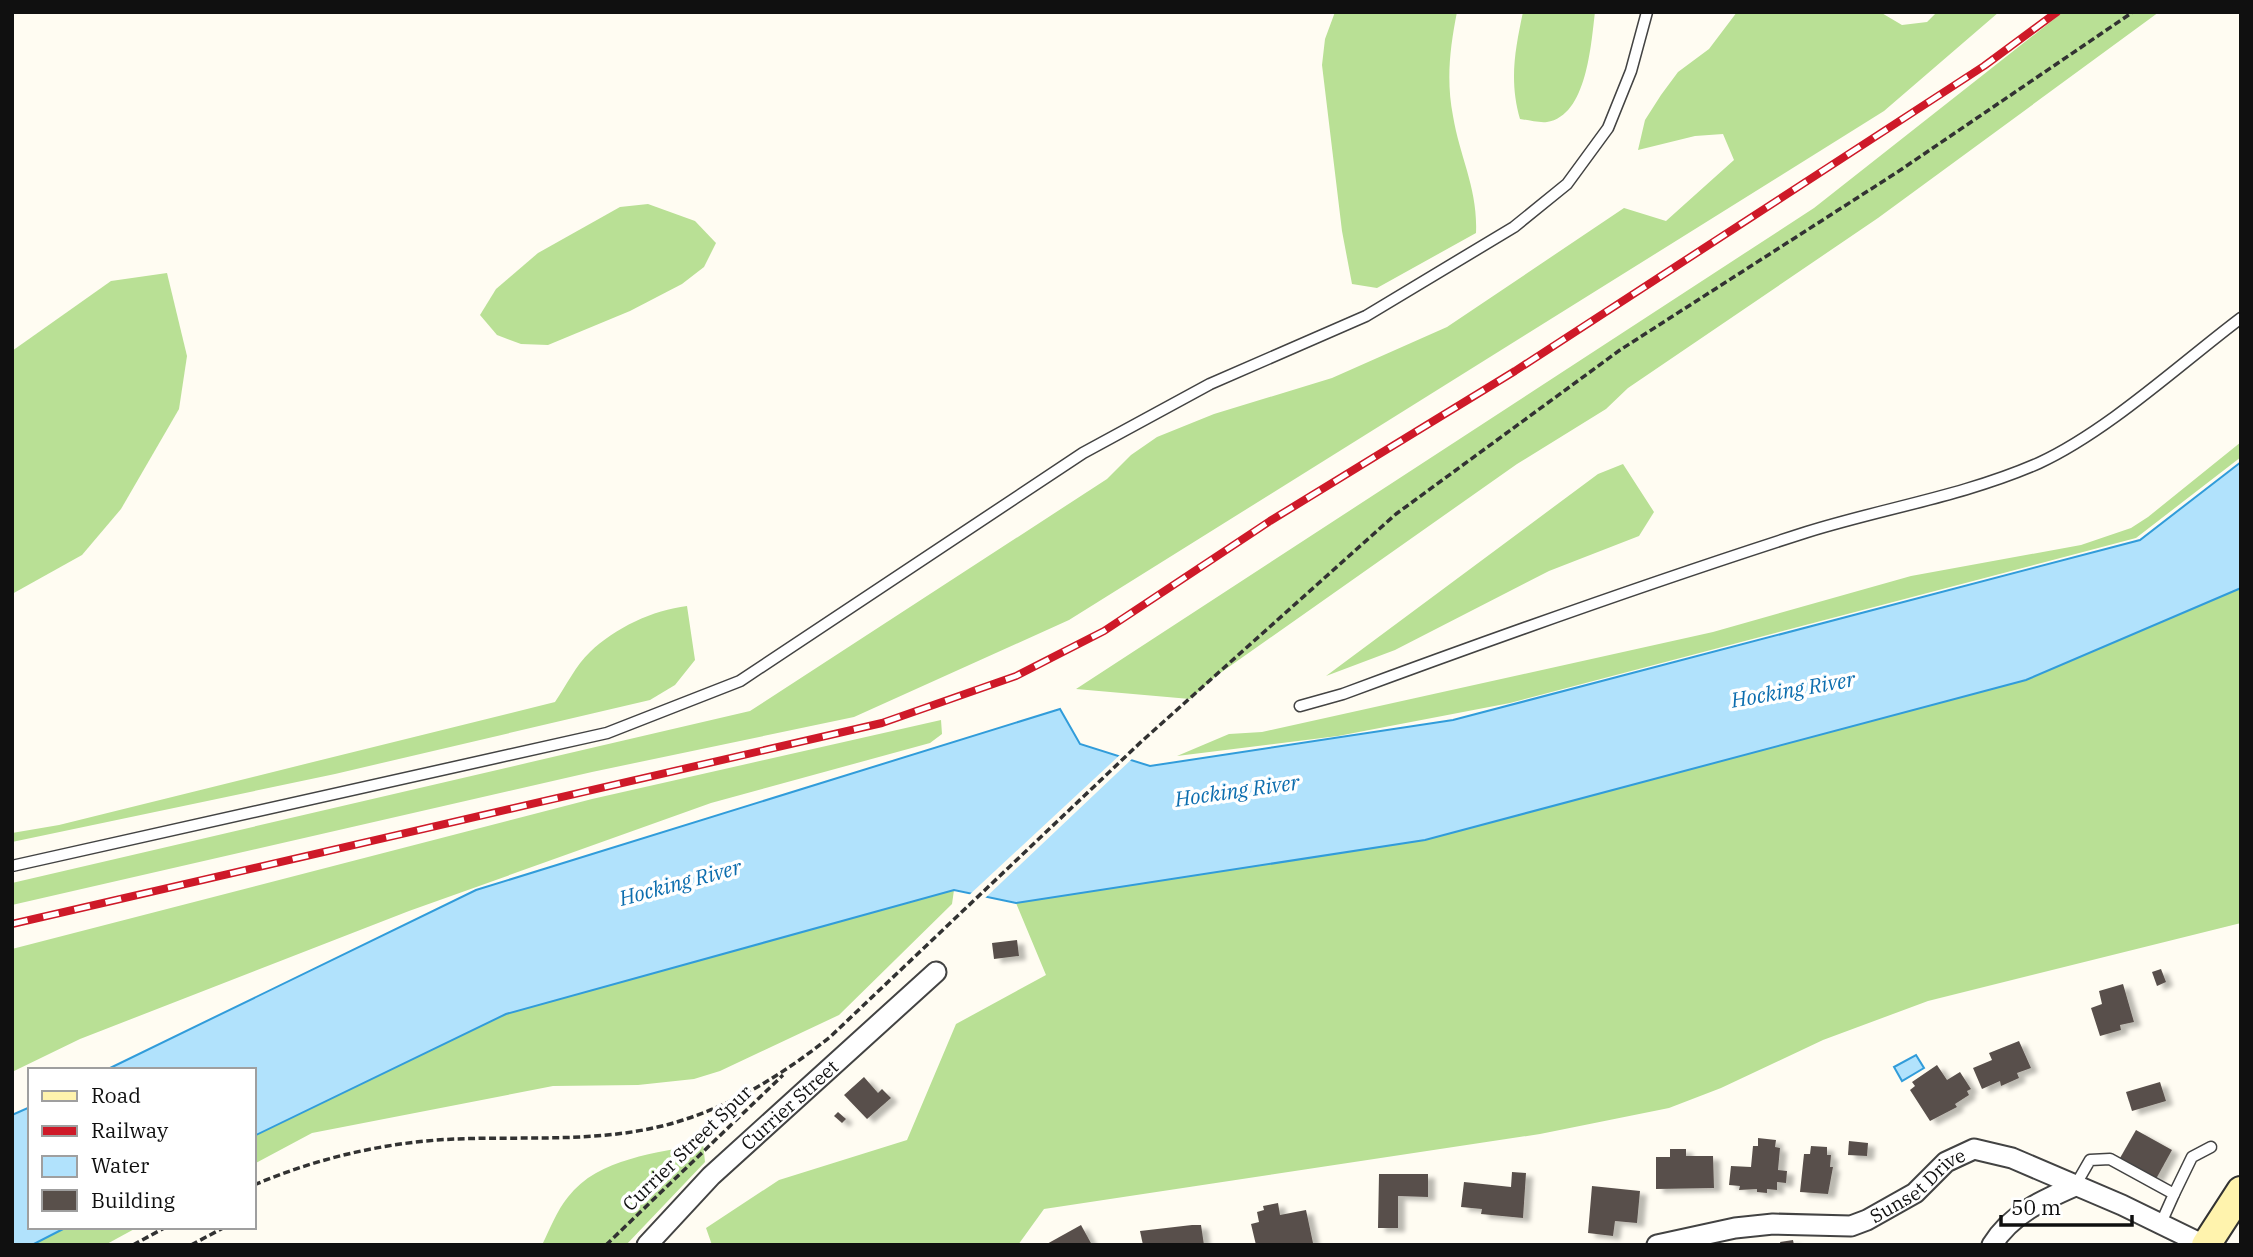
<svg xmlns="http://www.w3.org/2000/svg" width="2253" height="1257" viewBox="0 0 2253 1257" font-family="'IBM Plex Serif',serif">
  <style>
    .forest { fill: #b9e095 }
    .water { fill: #b1e2fc; stroke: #319cda; stroke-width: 2 }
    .pier { fill: #fffcf2 }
    .building { fill: #59504b; filter: url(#shadow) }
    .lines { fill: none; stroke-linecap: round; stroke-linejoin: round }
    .service-casing { stroke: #434343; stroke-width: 13 }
    .minor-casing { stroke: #434343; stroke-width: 23 }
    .secondary-casing { stroke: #323232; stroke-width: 32 }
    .path { stroke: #323232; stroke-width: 3.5; stroke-dasharray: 7 3.5; stroke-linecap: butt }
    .service { stroke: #fff; stroke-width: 10 }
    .minor { stroke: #fff; stroke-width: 19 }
    .secondary { stroke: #fff3ad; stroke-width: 28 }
    .rail-casing { stroke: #ce1928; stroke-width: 8 }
    .rail { stroke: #fff; stroke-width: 5; stroke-dasharray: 16; stroke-linecap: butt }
    .labels { text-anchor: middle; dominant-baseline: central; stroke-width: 7; stroke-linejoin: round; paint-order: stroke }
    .street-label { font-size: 19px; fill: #101010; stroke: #fff }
    .water-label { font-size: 21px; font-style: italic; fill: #0c6dae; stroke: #fff }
  </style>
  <defs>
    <filter id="shadow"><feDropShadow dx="7" dy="4" stdDeviation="2" flood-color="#0004"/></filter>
  </defs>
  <rect width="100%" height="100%" fill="#fffcf2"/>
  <g class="forest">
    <path d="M 1335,12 L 1457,12 C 1450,47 1446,80 1453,116 C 1460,158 1478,189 1476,233 L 1377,288 L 1352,284 L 1342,231 L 1322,65 L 1325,39 Z"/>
    <path d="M 1523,12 L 1595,12 C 1591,44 1587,116 1547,122 C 1539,123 1528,120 1520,119 C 1509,81 1515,50 1523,12 Z"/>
    <polygon points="1737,12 1880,12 1902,25 1927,22 1937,12 1999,12 1884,111 1069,620 854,717 592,772 12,905 12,883 750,711 1107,479 1131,455 1157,437 1214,414 1332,378 1447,327 1624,208 1666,221 1734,160 1723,134 1695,136 1638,150 1645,120 1661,95 1678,72 1709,49"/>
    <polygon points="2063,12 2159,12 1878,218 1628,388 1606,409 1517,464 1216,676 1190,699 1076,689 1814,208"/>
    <polygon points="648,204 695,221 716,243 704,267 682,284 630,311 548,345 521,344 497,335 480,315 496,289 538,253 620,207"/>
    <polygon points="167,273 187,356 179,409 121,509 82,555 12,594 12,351 111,281"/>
    <polygon points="2241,442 2241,457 2136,538 1510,703 1338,736 1177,756 1229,734 1262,732 1713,632 1911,576 2081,545 2131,528 2148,517"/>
    <polygon points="1623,464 1654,512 1639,536 1549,571 1395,650 1326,676 1598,474"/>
    <polygon points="2241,588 2241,923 1928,1001 1823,1040 1721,1088 1669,1108 1540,1134 1044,1209 1018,1245 712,1245 706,1228 779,1180 907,1140 956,1024 1046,975 1016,903 1425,840 2026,680"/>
    <path d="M 687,606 L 695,660 L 675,685 L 650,700 L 335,774 L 12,842 L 12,833 L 59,825 L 555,702 C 566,686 576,665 590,652 C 615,628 653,610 687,606 Z"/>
    <polygon points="941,720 942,734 930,743 711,803 409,911 80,1039 12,1072 12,949 592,799"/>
    <polygon points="954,890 952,904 839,1015 720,1071 694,1079 638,1085 553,1086 312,1133 254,1164 254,1136 506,1014"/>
    <path d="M 703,1143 L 705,1162 L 626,1245 L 542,1245 C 550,1229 557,1210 568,1197 C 599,1157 657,1154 703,1143 Z"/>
    <polygon points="67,1227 138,1227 105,1245 32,1245"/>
  </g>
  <g class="water">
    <polygon points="2241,462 2241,588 2026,680 1425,840 1016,903 954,890 506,1014 254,1136 254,1070 106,1070 476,890 1060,709 1080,744 1150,766 1453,720 2140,540"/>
    <polygon points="1916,1055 1924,1068 1902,1081 1894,1067"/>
    <polygon points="30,1107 30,1227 67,1227 32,1245 12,1245 12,1115"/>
  </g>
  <polygon class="pier" points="1122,753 1134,757 983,900 967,897"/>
  <g class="building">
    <polygon points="1017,940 1019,956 994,959 992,943"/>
    <polygon points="2161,969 2166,982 2157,986 2152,972"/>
    <polygon points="2123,984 2134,1022 2120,1025 2121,1030 2100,1036 2091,1008 2102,1004 2099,991"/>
    <polygon points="2019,1041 2031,1068 2017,1073 2019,1078 2001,1086 2000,1081 1982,1089 1973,1068 1992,1060 1989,1053"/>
    <polygon points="1937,1065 1947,1080 1960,1072 1971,1089 1967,1091 1969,1095 1955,1104 1957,1107 1930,1121 1910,1090 1915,1086 1912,1082"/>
    <polygon points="864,1077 878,1093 882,1089 891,1098 867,1119 844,1095"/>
    <polygon points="2160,1082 2166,1101 2132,1111 2126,1092"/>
    <polygon points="838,1112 846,1119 842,1123 834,1116"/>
    <polygon points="2136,1130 2172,1150 2156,1179 2120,1158"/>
    <polygon points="1758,1138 1776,1140 1775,1147 1780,1148 1778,1170 1787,1171 1786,1183 1777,1182 1777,1190 1767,1189 1767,1193 1757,1192 1757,1189 1739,1190 1740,1186 1729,1185 1731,1166 1751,1167 1753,1146 1758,1146"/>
    <polygon points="1849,1141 1868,1143 1867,1156 1848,1155"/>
    <polygon points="1811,1146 1827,1147 1827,1155 1831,1155 1830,1167 1833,1167 1828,1194 1800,1192 1804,1154 1810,1154"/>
    <polygon points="1670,1149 1686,1149 1686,1156 1713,1156 1714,1188 1656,1189 1656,1157 1670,1157"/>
    <polygon points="1512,1172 1526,1173 1523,1218 1481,1214 1482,1209 1461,1207 1464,1182 1511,1187"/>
    <polygon points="1379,1174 1428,1174 1428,1197 1398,1196 1398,1228 1378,1228"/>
    <polygon points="1592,1186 1640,1191 1637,1223 1615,1221 1613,1236 1588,1233"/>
    <polygon points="1278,1203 1280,1215 1306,1210 1313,1243 1256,1245 1251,1224 1259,1222 1257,1212 1264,1210 1263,1206"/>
    <polygon points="1081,1225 1092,1245 1045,1245"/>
    <polygon points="1192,1225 1201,1225 1204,1245 1143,1245 1140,1231"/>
    <polygon points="1793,1240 1794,1245 1781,1245 1780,1242"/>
  </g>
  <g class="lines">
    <g class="service-casing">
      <g id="service">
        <path d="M 1300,706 L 1343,694 C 1497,637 1651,582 1807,532 C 1884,508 1964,496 2039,463 C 2108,431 2180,364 2241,318"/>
        <polyline points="12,866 607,733 740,681 1083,453 1210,384 1366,316 1514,227 1567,184 1608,128 1631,71 1647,12"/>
        <polyline points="2075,1186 2090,1160 2110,1159 2174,1194 2161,1223"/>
        <polyline points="2174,1194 2192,1157 2211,1147"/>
      </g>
    </g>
    <g class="minor-casing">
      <g id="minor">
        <path id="s1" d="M 647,1245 L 711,1176 L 936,972"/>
        <path id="s2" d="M 1657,1245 L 1735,1228 L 1773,1224 L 1851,1226 L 1867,1220 L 1915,1193 L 1946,1162 L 1974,1149 L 2012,1158 L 2122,1205 L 2204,1245"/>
        <path d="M 1992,1245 C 2011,1214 2043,1200 2075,1186"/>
      </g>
    </g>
    <g class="secondary-casing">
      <polyline id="secondary" points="2206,1245 2241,1191"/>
    </g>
    <g class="path">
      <path d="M 254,1185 C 317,1158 386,1142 455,1139 C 530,1136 610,1144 683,1120 C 737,1103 786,1072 830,1037 L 1142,741 L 1396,514 L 1620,350 L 1896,173 L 2133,12"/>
      <polyline points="133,1245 166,1227"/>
      <polyline points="191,1245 225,1227"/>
      <polyline points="606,1245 783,1075"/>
    </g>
    <use href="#service" class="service"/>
    <use href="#minor" class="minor"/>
    <use href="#secondary" class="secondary"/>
    <g class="rail-casing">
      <polyline id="rail" points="12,924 882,723 1016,676 1104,631 1270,521 1515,371 1984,66 2057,12"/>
    </g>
    <use href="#rail" class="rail"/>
  </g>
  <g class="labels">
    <g class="street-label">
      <text stroke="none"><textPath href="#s1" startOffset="200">Currier Street</textPath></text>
      <text transform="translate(687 1148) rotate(-44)">Currier Street Spur</text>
      <text stroke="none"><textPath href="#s2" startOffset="275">Sunset Drive</textPath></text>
    </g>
    <g class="water-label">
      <text transform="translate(1793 689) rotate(-10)">Hocking River</text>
      <text transform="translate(1237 790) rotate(-8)">Hocking River</text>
      <text transform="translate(680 882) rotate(-15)">Hocking River</text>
    </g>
  </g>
  <rect width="2253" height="1257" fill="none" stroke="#101010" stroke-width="28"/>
  <rect x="28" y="1068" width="228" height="161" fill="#ffffff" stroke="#9f9f9f" stroke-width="2"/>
  <rect x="42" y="1091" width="35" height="10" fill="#fff3ad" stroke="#9f9f9f" stroke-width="2"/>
  <text x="91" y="1103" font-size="21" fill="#101010">Road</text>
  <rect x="42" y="1126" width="35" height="10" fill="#ce1928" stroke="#9f9f9f" stroke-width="2"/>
  <text x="91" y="1138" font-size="21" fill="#101010">Railway</text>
  <rect x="42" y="1156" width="35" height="21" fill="#b1e2fc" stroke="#9f9f9f" stroke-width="2"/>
  <text x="91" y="1173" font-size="21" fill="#101010">Water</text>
  <rect x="42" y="1190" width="35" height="21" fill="#59504b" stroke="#9f9f9f" stroke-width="2"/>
  <text x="91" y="1208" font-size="21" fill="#101010">Building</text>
  <path d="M2001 1215v10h131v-10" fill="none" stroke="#101010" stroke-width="3.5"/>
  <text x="2011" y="1215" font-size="21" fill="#101010" stroke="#ffffff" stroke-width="5" paint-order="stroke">50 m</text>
</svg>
